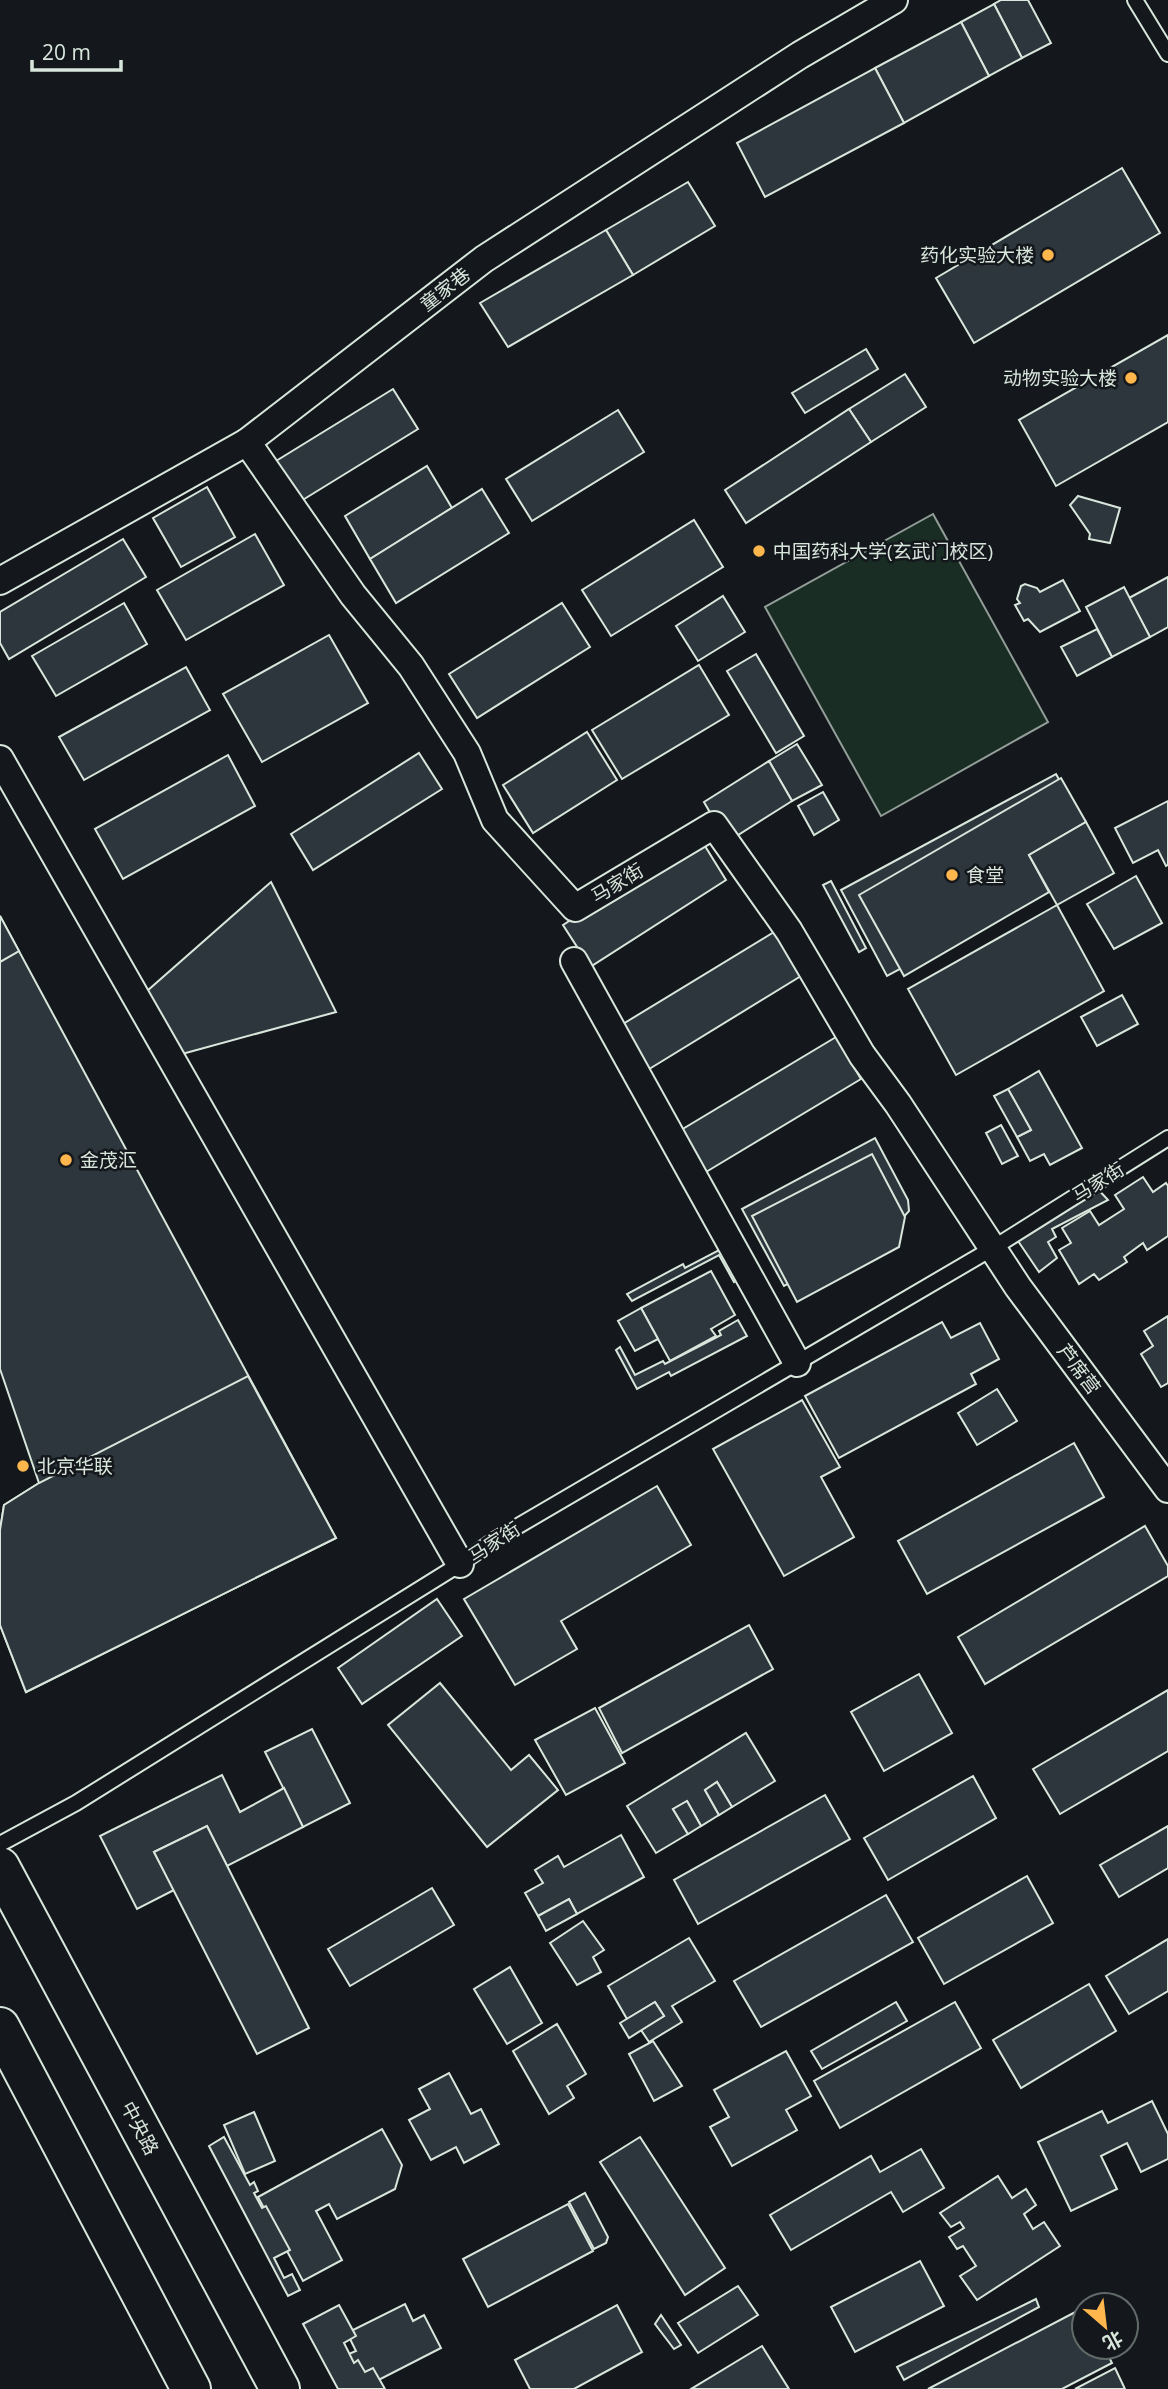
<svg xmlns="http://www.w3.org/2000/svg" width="1168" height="2389" viewBox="0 0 1168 2389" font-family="'Open Sans','Noto Sans SC',sans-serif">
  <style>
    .green { fill: #1a2d24; stroke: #939e99; stroke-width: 2 }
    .building { fill: #2c363c; stroke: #d8e6dc; stroke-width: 2 }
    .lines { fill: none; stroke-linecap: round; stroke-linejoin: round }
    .service-casing { stroke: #d8e6dc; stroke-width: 18 }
    .minor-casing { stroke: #d8e6dc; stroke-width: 30 }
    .primary-casing { stroke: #d8e6dc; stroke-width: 42 }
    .service { stroke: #14181c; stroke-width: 14 }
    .minor { stroke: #14181c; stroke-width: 26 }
    .primary { stroke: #14181c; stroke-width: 38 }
    .poi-dot { fill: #ffb74d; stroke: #14181c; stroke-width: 2.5 }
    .labels { text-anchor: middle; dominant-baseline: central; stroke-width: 5; stroke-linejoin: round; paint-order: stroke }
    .poi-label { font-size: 19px; fill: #d8e6dc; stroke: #14181c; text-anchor: start }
    .street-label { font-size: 19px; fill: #d8e6dc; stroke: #14181c }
  </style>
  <rect width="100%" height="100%" fill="#14181c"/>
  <polygon class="green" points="933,514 1048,722 881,816 765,607"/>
  <g class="building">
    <polygon points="1001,0 1028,0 1051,43 1022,58 994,4"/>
    <polygon points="994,4 1022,58 989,76 961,22"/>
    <polygon points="961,22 989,76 904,123 875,68"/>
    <polygon points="875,68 904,123 765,197 737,143"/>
    <polygon points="1122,168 1160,233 974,343 936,278"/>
    <polygon points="688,182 715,226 633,275 606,230"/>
    <polygon points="606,230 633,275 508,347 480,303"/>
    <polygon points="1168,335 1168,422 1056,486 1019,420"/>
    <polygon points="866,349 878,369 805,413 792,393"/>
    <polygon points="905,374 926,407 871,442 849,409"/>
    <polygon points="393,389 418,429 301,501 276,461"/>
    <polygon points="849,409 871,442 746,523 725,490"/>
    <polygon points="618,410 644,452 532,521 506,479"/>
    <polygon points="427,466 452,508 370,559 345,516"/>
    <polygon points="207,487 235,537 181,567 153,518"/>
    <polygon points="482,489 509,533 396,603 370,559"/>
    <polygon points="1078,496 1120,508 1110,543 1089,539 1090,534 1070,505"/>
    <polygon points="694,520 723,567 611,636 582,590"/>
    <polygon points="255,534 284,585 186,640 157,590"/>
    <polygon points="123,539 146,577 9,659 0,643 0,612"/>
    <polygon points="1168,577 1168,627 1150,637 1129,598"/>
    <polygon points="1063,580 1080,611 1040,632 1028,619 1024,621 1015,605 1020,603 1017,599 1021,586 1025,584 1037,588 1040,592"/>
    <polygon points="1124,587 1150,637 1112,657 1086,607"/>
    <polygon points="723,596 745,632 698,661 676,626"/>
    <polygon points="124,603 147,644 56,696 32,656"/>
    <polygon points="562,603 590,647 477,718 449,674"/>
    <polygon points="1097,629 1112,657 1077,676 1061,647"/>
    <polygon points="329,635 368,703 262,762 223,694"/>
    <polygon points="756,654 804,736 776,753 727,671"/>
    <polygon points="699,665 729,715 622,779 592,730"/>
    <polygon points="186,667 210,710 84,780 59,737"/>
    <polygon points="587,732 617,780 533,833 503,785"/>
    <polygon points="797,744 822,785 792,801 769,761"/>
    <polygon points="419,753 442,789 313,870 291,834"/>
    <polygon points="228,755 255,806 123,879 95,829"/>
    <polygon points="769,761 792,801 727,842 704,802"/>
    <polygon points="1056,774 1086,829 1028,860 1045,891 887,976 841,890"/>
    <polygon points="1061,778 1086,822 1029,855 1049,892 904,976 859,895"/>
    <polygon points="823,792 839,820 814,835 798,806"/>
    <polygon points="1168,801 1168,865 1166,866 1158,850 1133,863 1115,828"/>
    <polygon points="1086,822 1114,873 1057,905 1029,855"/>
    <polygon points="700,838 726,880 590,967 563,925"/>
    <polygon points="1136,876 1162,923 1114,949 1087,904"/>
    <polygon points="831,881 866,948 859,952 823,885"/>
    <polygon points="271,882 336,1012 160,1060 130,1006"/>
    <polygon points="1057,905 1104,991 956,1075 908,989"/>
    <polygon points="0,916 336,1538 26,1692 0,1625 0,1530 4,1505 39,1483 0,1369"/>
    <polygon points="0,916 19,951 0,962"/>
    <polygon points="774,932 801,976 646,1071 618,1027"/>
    <polygon points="1122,995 1138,1024 1097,1046 1081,1017"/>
    <polygon points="836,1037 861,1079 706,1172 681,1130"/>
    <polygon points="1039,1071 1082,1148 1050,1165 1044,1154 1030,1161 1017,1137 1031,1130 1008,1089"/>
    <polygon points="1008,1089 1031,1130 1017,1137 994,1096"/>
    <polygon points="1001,1125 1018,1156 1002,1164 986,1133"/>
    <polygon points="875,1138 908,1200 909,1211 895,1227 784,1286 742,1209"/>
    <polygon points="872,1154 905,1217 899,1247 797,1302 752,1216"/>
    <polygon points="1143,1177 1153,1192 1166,1183 1168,1186 1168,1236 1147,1250 1143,1243 1124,1257 1127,1262 1099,1280 1094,1274 1079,1284 1059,1250 1071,1243 1062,1228 1090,1211 1099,1225 1124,1209 1115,1195"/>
    <polygon points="1095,1186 1108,1200 1052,1229 1056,1237 1048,1242 1057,1258 1039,1272 1014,1235"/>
    <polygon points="721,1249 737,1280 734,1282 719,1255 632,1301 627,1294 683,1264 685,1268"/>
    <polygon points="711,1271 735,1315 711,1329 716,1336 670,1361 641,1308"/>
    <polygon points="641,1308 658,1339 635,1351 618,1321"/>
    <polygon points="1168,1316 1168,1383 1161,1387 1141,1354 1153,1346 1144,1331"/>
    <polygon points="738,1320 747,1336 671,1376 669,1372 637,1389 616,1350 620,1347 635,1375 663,1361 665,1364 721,1335 719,1331"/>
    <polygon points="942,1322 951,1338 980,1323 999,1359 971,1374 976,1384 839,1458 805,1396"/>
    <polygon points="248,1376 336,1538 26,1692 0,1625 0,1530 4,1505 39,1483"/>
    <polygon points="997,1389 1017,1421 977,1445 958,1413"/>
    <polygon points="802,1400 840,1467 821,1477 854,1537 784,1576 713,1449"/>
    <polygon points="1074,1443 1104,1497 927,1594 898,1541"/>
    <polygon points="657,1486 691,1545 561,1621 577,1649 515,1685 464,1599"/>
    <polygon points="1145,1526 1168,1566 1168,1576 985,1684 958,1637"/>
    <polygon points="437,1599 462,1636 362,1704 338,1668"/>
    <polygon points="749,1625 773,1669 622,1753 599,1708"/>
    <polygon points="919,1674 952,1733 884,1771 851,1712"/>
    <polygon points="440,1683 511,1770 529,1755 558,1790 487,1847 388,1725"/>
    <polygon points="1168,1690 1168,1751 1060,1814 1033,1769"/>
    <polygon points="595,1708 625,1763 566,1795 535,1740"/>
    <polygon points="312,1729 350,1803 303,1827 265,1752"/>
    <polygon points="746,1733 775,1781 732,1807 717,1782 705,1790 719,1815 701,1826 687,1801 673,1809 688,1834 656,1853 627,1806"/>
    <polygon points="222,1775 240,1812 284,1788 303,1827 227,1866 207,1826 154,1852 174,1890 137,1909 100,1836"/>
    <polygon points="973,1776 996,1818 888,1880 864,1838"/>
    <polygon points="717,1782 732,1807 719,1815 705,1790"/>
    <polygon points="825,1795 850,1839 698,1924 674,1880"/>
    <polygon points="687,1801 701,1826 688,1834 673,1809"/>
    <polygon points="207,1826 309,2028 257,2054 154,1852"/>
    <polygon points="1168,1826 1168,1868 1119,1897 1100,1865"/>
    <polygon points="621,1835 644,1877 577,1914 569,1899 538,1916 525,1893 543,1883 535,1870 558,1856 564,1867"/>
    <polygon points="1027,1876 1053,1923 944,1984 918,1938"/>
    <polygon points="432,1888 454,1925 350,1986 328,1949"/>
    <polygon points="886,1895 913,1942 761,2027 734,1981"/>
    <polygon points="569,1899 577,1914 546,1931 538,1916"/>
    <polygon points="583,1921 604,1950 593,1957 601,1972 577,1985 550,1943"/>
    <polygon points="689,1938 715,1981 672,2006 682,2022 649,2042 641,2030 664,2016 655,2002 627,2019 608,1986"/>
    <polygon points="1168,1939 1168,1991 1129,2014 1106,1976"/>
    <polygon points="510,1967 542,2023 507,2044 474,1989"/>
    <polygon points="1089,1984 1116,2031 1021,2088 993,2040"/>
    <polygon points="655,2002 664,2016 629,2038 620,2023"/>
    <polygon points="896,2002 907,2021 822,2069 811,2051"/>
    <polygon points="955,2002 981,2048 840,2128 814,2081"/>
    <polygon points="557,2024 586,2074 567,2086 574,2098 549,2114 513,2051"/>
    <polygon points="653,2041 682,2086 654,2101 629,2054"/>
    <polygon points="786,2051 811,2096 786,2110 797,2130 732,2166 710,2127 729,2117 714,2090"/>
    <polygon points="449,2073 471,2114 481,2109 499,2144 464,2163 456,2147 431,2160 409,2120 430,2109 419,2089"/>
    <polygon points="1152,2101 1168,2134 1168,2159 1141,2172 1127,2143 1101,2156 1117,2189 1071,2211 1038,2142 1102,2111 1108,2123"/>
    <polygon points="254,2112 275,2161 245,2174 224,2125"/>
    <polygon points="382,2129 402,2165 395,2189 337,2219 329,2204 316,2211 342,2260 303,2281 258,2197"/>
    <polygon points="224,2137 250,2185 254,2182 258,2191 254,2193 262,2208 266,2206 290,2250 274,2258 284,2278 292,2274 300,2290 288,2296 209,2146"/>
    <polygon points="640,2137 725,2268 685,2295 600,2162"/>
    <polygon points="921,2149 944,2188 903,2212 891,2192 791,2250 770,2215 871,2156 880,2172"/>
    <polygon points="998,2176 1012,2198 1026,2189 1036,2205 1024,2214 1033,2229 1044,2222 1060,2246 977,2300 960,2276 976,2266 963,2246 957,2249 949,2237 964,2228 960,2222 951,2227 940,2213"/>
    <polygon points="585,2193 608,2237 606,2243 594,2249 569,2202"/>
    <polygon points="568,2204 593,2251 488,2307 463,2259"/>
    <polygon points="920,2261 944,2306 855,2352 831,2307"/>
    <polygon points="738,2286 758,2315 698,2353 678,2323"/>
    <polygon points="1036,2299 1039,2307 904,2380 897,2367"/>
    <polygon points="405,2304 413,2321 424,2315 441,2348 361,2389 344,2356 356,2351 347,2333"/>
    <polygon points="339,2305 356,2336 344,2343 354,2363 358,2360 365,2372 373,2368 385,2389 338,2389 303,2324"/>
    <polygon points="617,2305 642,2352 574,2389 530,2389 515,2360"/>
    <polygon points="1083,2308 1084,2347 1104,2347 1112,2363 1062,2389 928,2389"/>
    <polygon points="661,2315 681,2345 674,2349 655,2324"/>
    <polygon points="762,2346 789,2389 691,2389"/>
    <polygon points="1115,2368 1125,2389 1075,2389"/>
  </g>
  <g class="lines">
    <g class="service-casing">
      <g id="service">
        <polyline points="1135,0 1168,54"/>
        <polyline points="0,1844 76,1803 460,1564 496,1539 993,1248 1168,1138"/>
      </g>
    </g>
    <g class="minor-casing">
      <g id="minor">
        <polyline points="247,442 353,595 411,666 467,753 495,820 575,908 714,825 789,931 862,1055 898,1104 1018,1287 1168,1489"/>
        <polyline points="0,581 247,442 484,259 800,55 894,0"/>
        <polyline points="0,759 460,1564"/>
        <polyline points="574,961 797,1363"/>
      </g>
    </g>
    <g class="primary-casing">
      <g id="primary">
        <polyline points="0,1867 280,2389"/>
        <polyline points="0,2027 191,2389"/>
      </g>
    </g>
    <use href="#service" class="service"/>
    <use href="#minor" class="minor"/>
    <use href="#primary" class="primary"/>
  </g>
  <g class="poi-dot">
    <circle cx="1048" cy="255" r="7"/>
    <circle cx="1131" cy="378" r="7"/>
    <circle cx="759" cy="551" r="7"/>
    <circle cx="952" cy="875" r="7"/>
    <circle cx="66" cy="1160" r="7"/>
    <circle cx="23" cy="1466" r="7"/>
  </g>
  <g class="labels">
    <g class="poi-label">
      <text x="1034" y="255" text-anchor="end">药化实验大楼</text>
      <text x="1117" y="378" text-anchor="end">动物实验大楼</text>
      <text x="773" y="551">中国药科大学(玄武门校区)</text>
      <text x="966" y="875">食堂</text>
      <text x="80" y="1160">金茂汇</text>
      <text x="37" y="1466">北京华联</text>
    </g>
    <g class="street-label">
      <text transform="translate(445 289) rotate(-38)">童家巷</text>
      <text transform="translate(617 883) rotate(-31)">马家街</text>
      <text transform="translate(1098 1182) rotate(-32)">马家街</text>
      <text transform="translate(1079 1369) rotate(53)">芦席营</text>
      <text transform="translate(494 1542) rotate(-33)">马家街</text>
      <text transform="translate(140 2128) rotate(62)">中央路</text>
    </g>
  </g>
  <g transform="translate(1105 2326) rotate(152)"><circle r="33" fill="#14181c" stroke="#626a69" stroke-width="2"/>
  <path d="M0-5L12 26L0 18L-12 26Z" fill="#ffb74d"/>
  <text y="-10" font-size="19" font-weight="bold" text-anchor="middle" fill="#d8e6dc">北</text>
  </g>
  <path d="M32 60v10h89v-10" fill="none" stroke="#d8e6dc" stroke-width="3.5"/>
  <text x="42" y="60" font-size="21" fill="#d8e6dc" stroke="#14181c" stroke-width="5" paint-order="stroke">20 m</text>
</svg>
